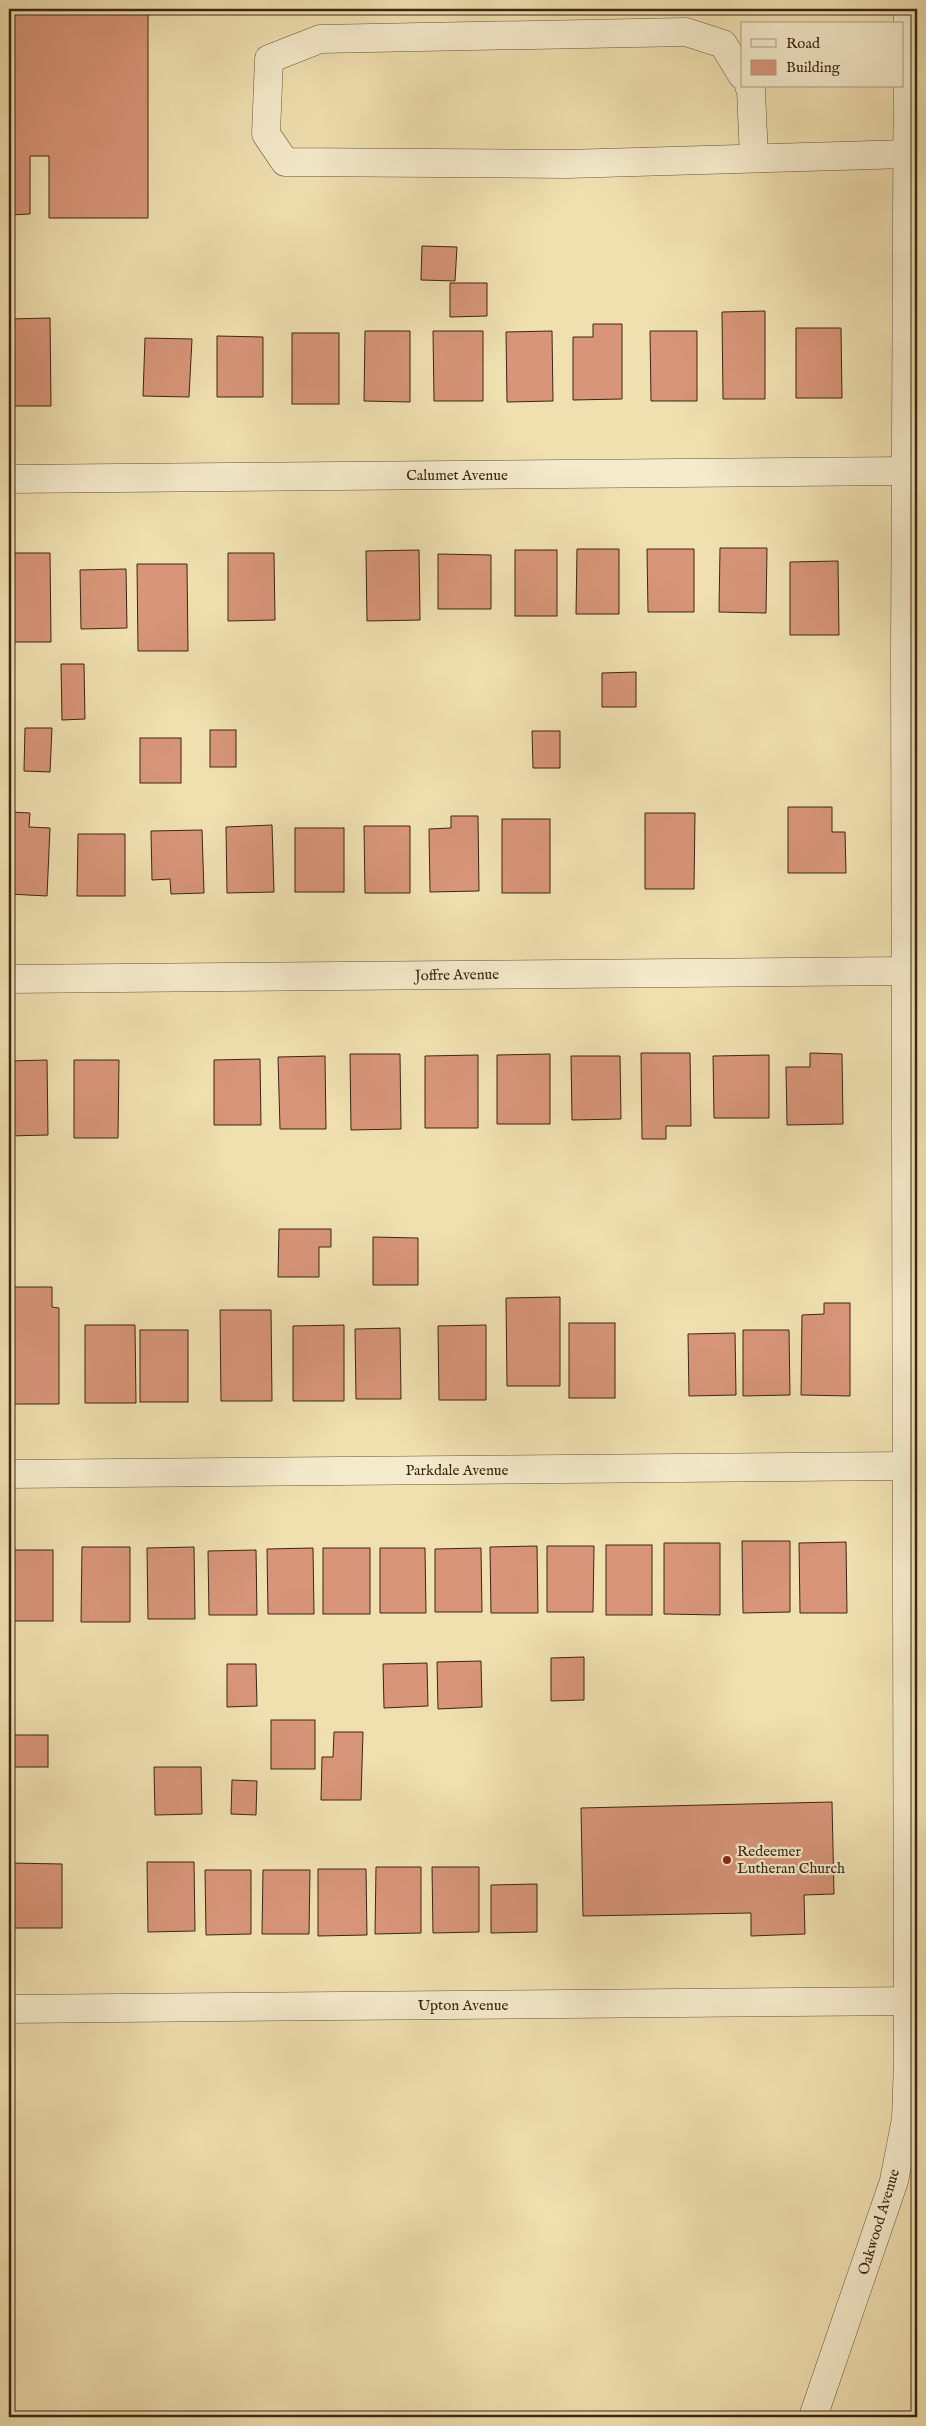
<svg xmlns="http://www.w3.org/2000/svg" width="926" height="2426" viewBox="0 0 926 2426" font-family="'IM FELL English',serif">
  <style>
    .building { fill: #d89579; stroke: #3c2613 }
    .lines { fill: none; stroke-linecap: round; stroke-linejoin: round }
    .minor-casing { stroke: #69543a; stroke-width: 29 }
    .minor { stroke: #f5ebcc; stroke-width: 28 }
    .poi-dot { fill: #8f2418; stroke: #f5ebcc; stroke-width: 2 }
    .labels { text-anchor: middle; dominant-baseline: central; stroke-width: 4.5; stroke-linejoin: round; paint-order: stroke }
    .street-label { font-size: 15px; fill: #3c2613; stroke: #f5ebcc }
    .poi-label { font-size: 15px; fill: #3c2613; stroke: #f5ebcc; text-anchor: start }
  </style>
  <rect width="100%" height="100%" fill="#f0e0b0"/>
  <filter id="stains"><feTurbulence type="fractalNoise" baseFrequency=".004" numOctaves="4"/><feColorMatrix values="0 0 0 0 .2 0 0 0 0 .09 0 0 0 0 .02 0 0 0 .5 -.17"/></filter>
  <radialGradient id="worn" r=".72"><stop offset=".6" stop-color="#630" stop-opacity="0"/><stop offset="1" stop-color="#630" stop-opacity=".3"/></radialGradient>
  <g class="building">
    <polygon points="9,9 148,9 148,218 49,218 49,156 30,156 30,214 9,215"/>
    <polygon points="422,246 457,247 455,281 421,280"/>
    <polygon points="450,283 487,283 487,316 450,317"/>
    <polygon points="765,311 765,399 723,399 722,312"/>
    <polygon points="50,318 51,406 9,406 9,319"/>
    <polygon points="593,324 622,324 622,399 573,400 573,337 593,337"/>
    <polygon points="796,328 841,328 842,398 796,398"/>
    <polygon points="365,331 410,331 410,402 364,401"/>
    <polygon points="433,331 483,331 483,401 434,401"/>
    <polygon points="552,331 553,401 507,402 506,332"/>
    <polygon points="650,331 697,331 697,401 651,401"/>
    <rect x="292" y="333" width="47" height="71"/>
    <polygon points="217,336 263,337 263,397 217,397"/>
    <polygon points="145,338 192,339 189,397 143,396"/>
    <polygon points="720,548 767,548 766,613 719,612"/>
    <polygon points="577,549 619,549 619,614 576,614"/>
    <polygon points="647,549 694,549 694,612 648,612"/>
    <polygon points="419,550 420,620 367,621 366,551"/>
    <rect x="515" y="550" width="42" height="66"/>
    <polygon points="9,553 50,553 51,642 9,642"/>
    <polygon points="228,553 274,553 275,620 228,621"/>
    <polygon points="438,554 491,555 491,609 438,609"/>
    <polygon points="838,561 839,635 790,635 790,562"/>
    <polygon points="137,564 187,564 188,651 138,651"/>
    <polygon points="126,569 127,628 81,629 80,570"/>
    <polygon points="61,664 84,664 85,719 62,720"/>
    <polygon points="636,672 636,707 602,707 602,673"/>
    <polygon points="25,728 52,728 50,772 24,771"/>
    <rect x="210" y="730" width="26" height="37"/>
    <polygon points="532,731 560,731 560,768 533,768"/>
    <rect x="140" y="738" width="41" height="45"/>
    <polygon points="788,807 832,807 832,832 845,832 846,873 788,873"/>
    <polygon points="9,812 30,813 29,827 50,828 47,896 9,894"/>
    <polygon points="645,813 695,813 694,889 645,889"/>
    <polygon points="451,816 478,816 479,891 430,892 429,829 451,828"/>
    <rect x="502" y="819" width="48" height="74"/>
    <polygon points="272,825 274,892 227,893 226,827"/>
    <polygon points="364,826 410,826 410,893 365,893"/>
    <rect x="295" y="828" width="49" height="64"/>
    <polygon points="202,830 204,893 171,894 170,879 152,880 151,831"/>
    <polygon points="78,834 125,834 125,896 77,896"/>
    <polygon points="641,1053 690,1053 691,1126 666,1126 666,1139 642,1139"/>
    <polygon points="810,1053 842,1054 843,1124 787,1125 786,1067 810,1067"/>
    <polygon points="350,1054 400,1054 401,1129 351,1130"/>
    <polygon points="550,1054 550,1124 497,1124 497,1055"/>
    <polygon points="478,1055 478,1128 425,1128 425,1056"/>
    <polygon points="769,1055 769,1118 714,1118 713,1056"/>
    <polygon points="325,1056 326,1129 280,1129 278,1057"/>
    <polygon points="571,1056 620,1056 621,1119 572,1120"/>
    <polygon points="260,1059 261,1125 214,1125 214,1060"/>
    <polygon points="47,1060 48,1135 9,1136 9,1061"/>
    <polygon points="74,1060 119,1060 118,1138 74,1138"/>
    <polygon points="279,1229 331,1229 331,1247 319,1247 319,1277 278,1277"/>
    <polygon points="373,1237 418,1238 418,1285 373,1285"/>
    <polygon points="12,1287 52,1287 52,1307 59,1308 59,1404 12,1404"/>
    <polygon points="560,1297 560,1386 507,1386 506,1298"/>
    <polygon points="824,1303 850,1303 850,1396 801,1395 802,1315 824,1314"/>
    <polygon points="220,1310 271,1310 272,1401 221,1401"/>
    <rect x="569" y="1323" width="46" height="75"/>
    <polygon points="85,1325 135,1325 136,1403 85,1403"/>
    <polygon points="344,1325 344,1401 293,1401 293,1326"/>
    <polygon points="486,1325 486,1400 439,1400 438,1326"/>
    <polygon points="400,1328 401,1399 356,1399 355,1329"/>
    <rect x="140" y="1330" width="48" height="72"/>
    <polygon points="743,1330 789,1330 790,1395 743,1396"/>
    <polygon points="735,1333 736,1395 689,1396 688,1334"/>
    <polygon points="742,1541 790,1541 790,1612 743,1613"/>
    <polygon points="846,1542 847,1613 800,1613 799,1543"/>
    <polygon points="664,1543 720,1543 720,1615 664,1614"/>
    <rect x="606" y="1545" width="46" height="70"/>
    <polygon points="537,1546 538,1613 491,1613 490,1547"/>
    <polygon points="547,1546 594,1546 593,1612 547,1612"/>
    <polygon points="82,1547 130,1547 130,1622 81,1622"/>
    <polygon points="194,1547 195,1619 148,1619 147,1548"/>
    <polygon points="313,1548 314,1614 268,1614 267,1549"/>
    <rect x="323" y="1548" width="47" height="66"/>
    <polygon points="380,1548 425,1548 426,1613 380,1613"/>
    <polygon points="481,1548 482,1612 435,1612 435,1549"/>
    <rect x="9" y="1550" width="44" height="71"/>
    <polygon points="256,1550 257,1615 209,1615 208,1551"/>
    <polygon points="584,1657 584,1700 551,1701 551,1658"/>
    <polygon points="481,1661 482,1707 438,1709 437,1662"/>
    <polygon points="427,1663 428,1706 384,1708 383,1664"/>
    <polygon points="227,1664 256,1664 257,1706 227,1707"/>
    <rect x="271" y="1720" width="44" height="49"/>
    <polygon points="334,1732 363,1732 361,1800 321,1800 322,1757 333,1757"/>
    <rect x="9" y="1735" width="39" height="32"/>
    <polygon points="154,1767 201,1767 202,1814 155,1815"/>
    <polygon points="232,1780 257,1781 256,1815 231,1814"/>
    <polygon points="832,1802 834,1894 804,1895 805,1934 751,1936 751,1913 583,1916 581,1808"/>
    <polygon points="147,1862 194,1862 195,1931 148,1932"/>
    <polygon points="11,1863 62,1864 62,1928 10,1928"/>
    <polygon points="376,1867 421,1867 421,1933 375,1934"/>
    <polygon points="432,1867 479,1867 479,1932 433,1933"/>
    <polygon points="318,1869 366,1869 367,1935 318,1936"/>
    <polygon points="205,1870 251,1870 251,1934 206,1935"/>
    <polygon points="263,1870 310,1870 309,1934 262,1934"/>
    <polygon points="537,1884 537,1932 491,1933 491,1885"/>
  </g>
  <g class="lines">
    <g class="minor-casing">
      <g id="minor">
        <polyline points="742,75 723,44 686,32 320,39 269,59 266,134 285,162 567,164 908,154"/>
        <polyline points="749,86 751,90 754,158"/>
        <polyline points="9,479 906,471"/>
        <polyline points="9,979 906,971"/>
        <polyline points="9,1474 905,1466"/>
        <polyline points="9,2009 917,2001"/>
        <polyline points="813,2417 894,2181 906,2119 908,2061 905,653 908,9"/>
      </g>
    </g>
    <use href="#minor" class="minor"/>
  </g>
  <circle class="poi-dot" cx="727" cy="1860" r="5"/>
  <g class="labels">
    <g class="street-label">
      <text x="457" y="475">Calumet Avenue</text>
      <text transform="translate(457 975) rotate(-1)">Joffre Avenue</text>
      <text x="457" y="1470">Parkdale Avenue</text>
      <text x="463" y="2005">Upton Avenue</text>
      <text transform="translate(879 2222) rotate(-73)">Oakwood Avenue</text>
    </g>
    <g class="poi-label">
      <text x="737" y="1851">Redeemer<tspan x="737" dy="17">Lutheran Church</tspan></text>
    </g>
  </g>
  <rect width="926" height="2426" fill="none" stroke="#f0e0b0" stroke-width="30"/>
  <rect x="10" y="10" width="906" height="2406" fill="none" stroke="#3c2613" stroke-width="2.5"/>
  <rect x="15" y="15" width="896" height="2396" fill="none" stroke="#3c2613"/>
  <rect x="741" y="22" width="162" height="65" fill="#f5ebcc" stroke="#ab9c82"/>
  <rect x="751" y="39" width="25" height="8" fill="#f5ebcc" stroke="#ab9c82"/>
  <text x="786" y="48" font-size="15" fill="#3c2613">Road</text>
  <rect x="751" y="60" width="25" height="15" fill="#d89579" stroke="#ab9c82"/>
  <text x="786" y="72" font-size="15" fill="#3c2613">Building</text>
  <rect width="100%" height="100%" filter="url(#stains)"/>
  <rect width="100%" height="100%" fill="url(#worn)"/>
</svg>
